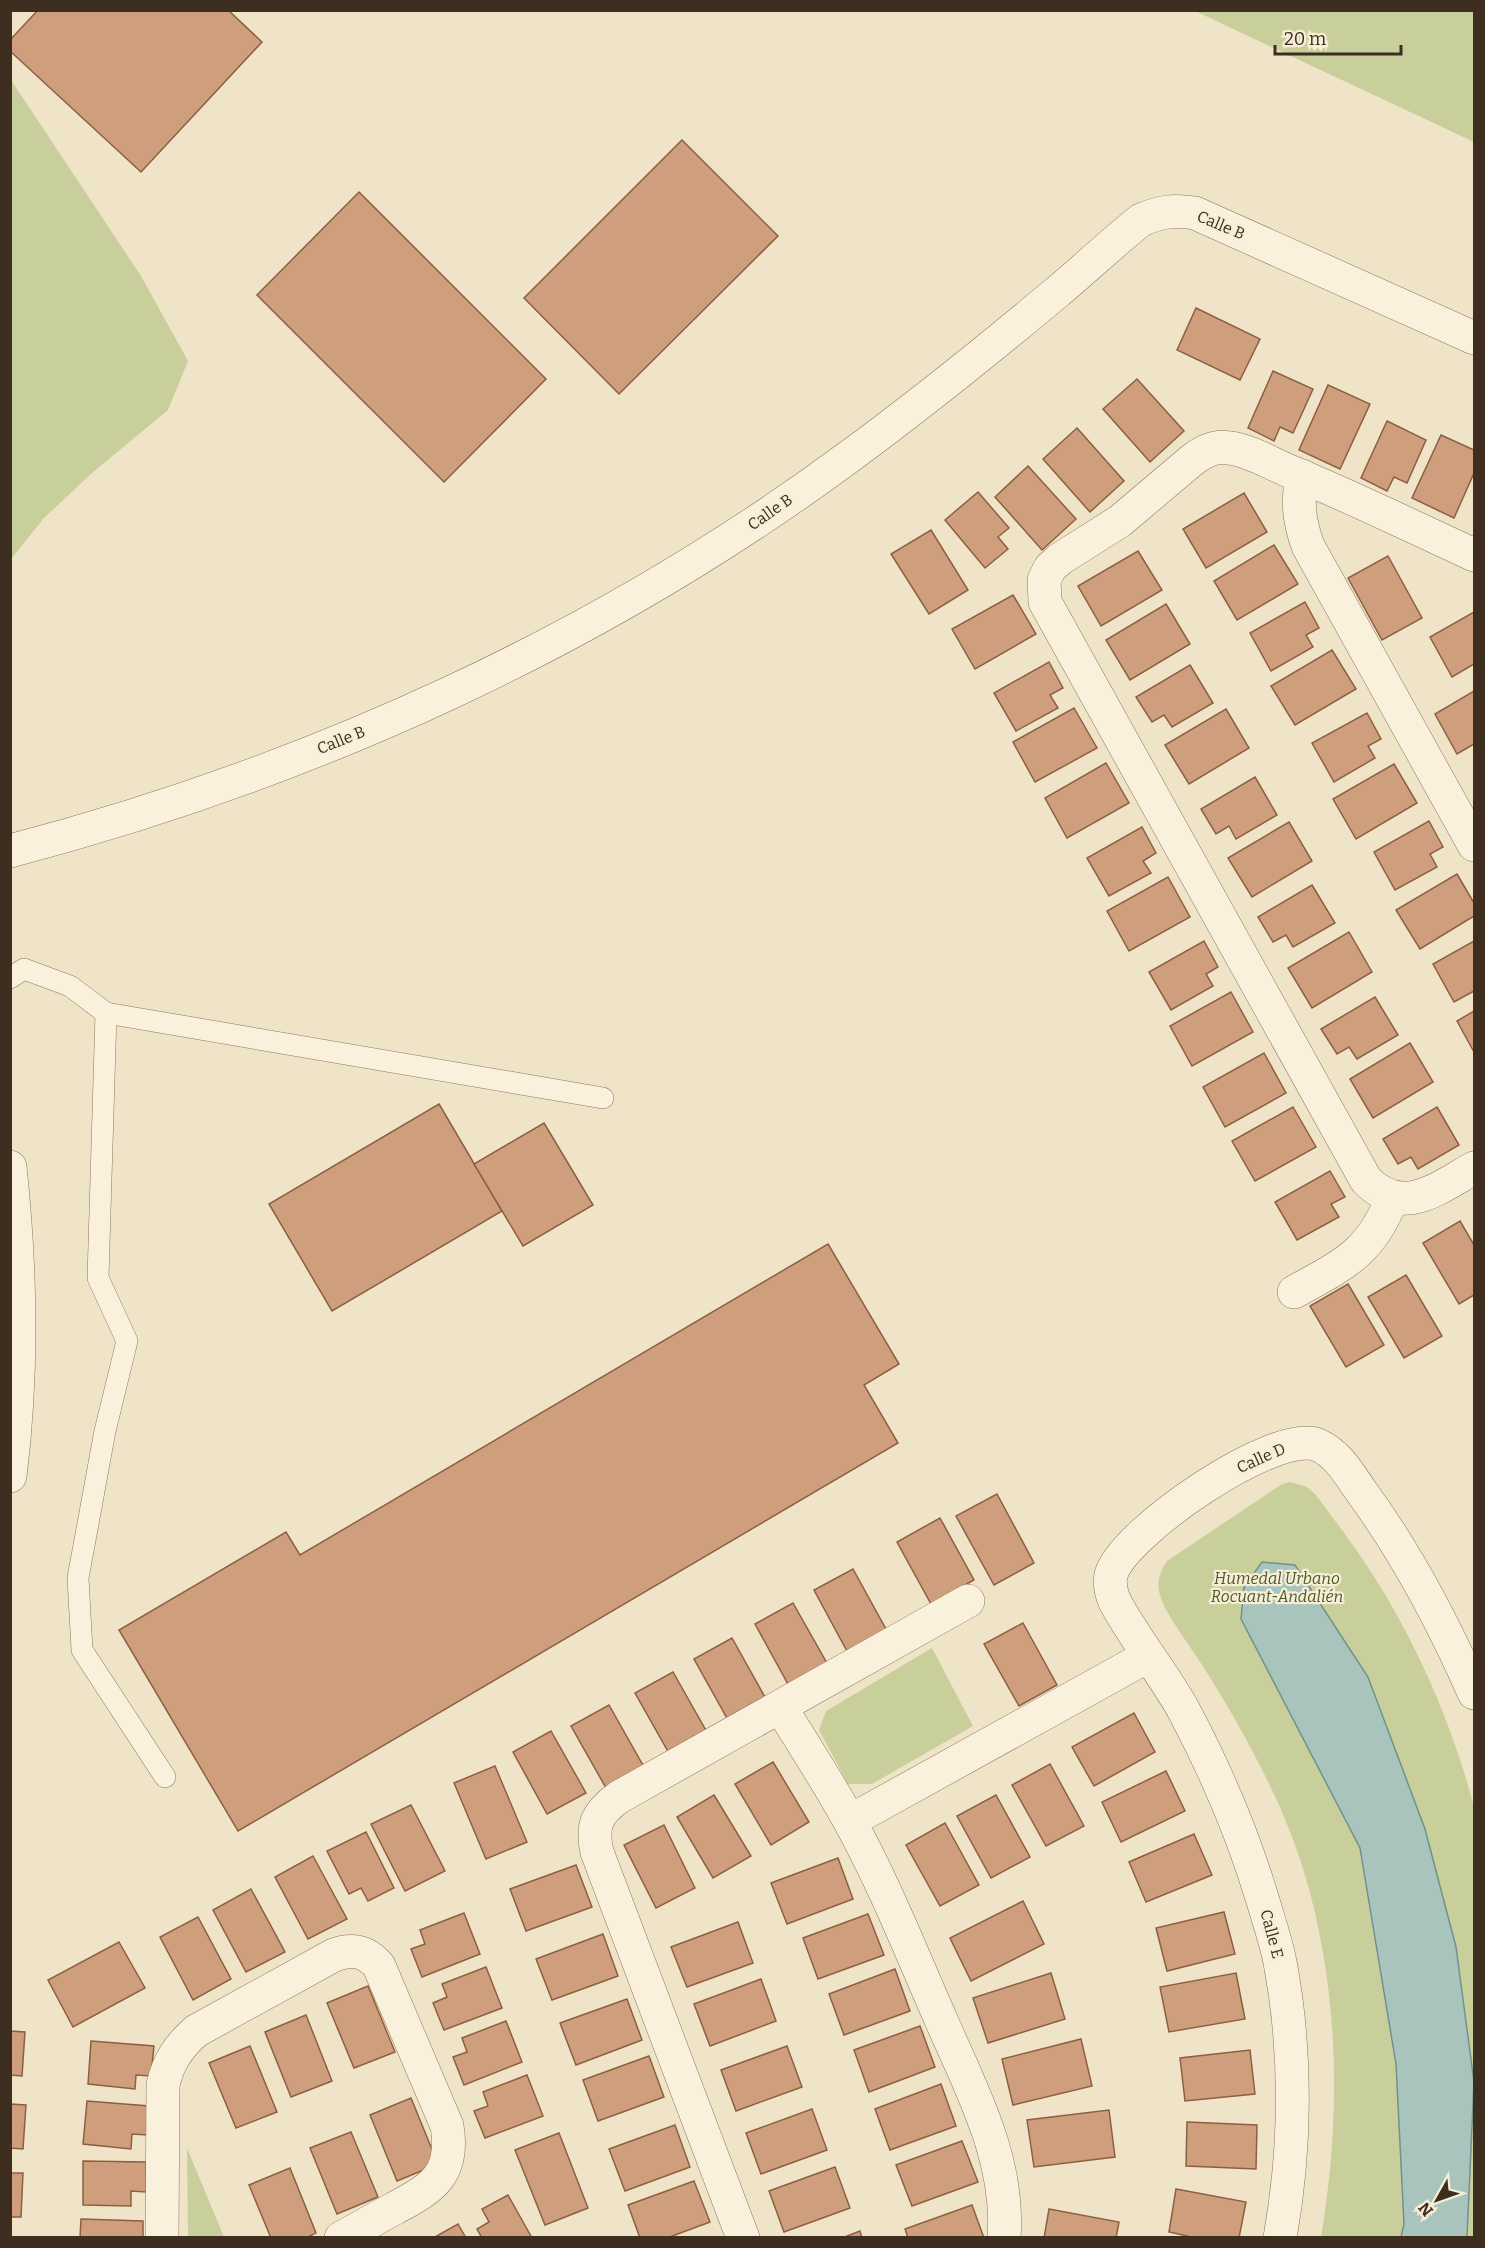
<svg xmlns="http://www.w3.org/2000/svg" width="1485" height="2248" viewBox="0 0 1485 2248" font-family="Bitter,serif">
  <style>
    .green { fill: #c9cf9b }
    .water { fill: #a9c4bc; stroke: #6f938a; stroke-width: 1.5 }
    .building { fill: #cf9f7d; stroke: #8d5f41; stroke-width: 1.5 }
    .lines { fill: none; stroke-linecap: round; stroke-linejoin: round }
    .lane-casing { stroke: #8d765c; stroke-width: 22 }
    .street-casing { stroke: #8d765c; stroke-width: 34 }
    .lane { stroke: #faf1dc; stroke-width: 21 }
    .street { stroke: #faf1dc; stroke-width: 33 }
    .labels { text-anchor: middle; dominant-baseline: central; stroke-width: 4.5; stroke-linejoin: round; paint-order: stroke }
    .street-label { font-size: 16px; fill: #3d2e20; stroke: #f7eed8 }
    .park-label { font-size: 16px; font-style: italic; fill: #4d5a26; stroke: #f7eed8 }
  </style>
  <rect width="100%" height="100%" fill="#f0e4c8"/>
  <g class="green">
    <polygon points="1195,11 1474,11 1474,142"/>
    <polygon points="11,80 141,276 188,361 168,410 92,473 44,518 11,559"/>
    <path d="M 1290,1482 L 1307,1487 L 1315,1494 C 1340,1527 1365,1560 1386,1596 C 1425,1662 1455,1734 1474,1807 L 1474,2237 L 1321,2237 C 1346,2089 1338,1925 1271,1788 C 1251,1746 1227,1704 1202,1665 C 1191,1647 1165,1614 1160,1595 C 1156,1583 1160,1571 1167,1561 L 1282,1484 Z"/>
    <polygon points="932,1648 973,1726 872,1784 848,1784 819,1730 826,1711"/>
    <polygon points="187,2148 224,2237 188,2237"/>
  </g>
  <polygon class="water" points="1262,1562 1295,1565 1368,1677 1425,1829 1456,1947 1474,2082 1467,2237 1401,2237 1404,2224 1396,2064 1360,1848 1241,1619 1244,1587"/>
  <g class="building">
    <polygon points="38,10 228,10 262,42 141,172 10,51 10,40"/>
    <polygon points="682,140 778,236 619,394 524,298"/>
    <polygon points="359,192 546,379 444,482 257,295"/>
    <polygon points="1196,308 1260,339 1240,380 1177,350"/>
    <polygon points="1273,371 1313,389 1293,433 1280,427 1274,441 1248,428"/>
    <polygon points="1137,379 1184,431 1150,462 1103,409"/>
    <polygon points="1328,385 1370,404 1340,469 1299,450"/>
    <polygon points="1387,421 1426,440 1407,483 1394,477 1387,491 1361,478"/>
    <polygon points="1077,428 1124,481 1090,512 1043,459"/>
    <polygon points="1441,435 1474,450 1474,473 1454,518 1412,498"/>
    <polygon points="1028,466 1076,519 1042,550 995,497"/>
    <polygon points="978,492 1009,528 998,537 1008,549 985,568 945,520"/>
    <polygon points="1244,493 1267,532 1206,568 1183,529"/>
    <polygon points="931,530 968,590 929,614 891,554"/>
    <polygon points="1274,545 1298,584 1237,620 1214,581"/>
    <polygon points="1138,551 1162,590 1101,626 1078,586"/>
    <polygon points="1388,556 1422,618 1382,640 1348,578"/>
    <polygon points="1013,595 1036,634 975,669 952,629"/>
    <polygon points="1305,602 1319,628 1306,635 1313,647 1271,671 1250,633"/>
    <polygon points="1166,604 1190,644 1130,680 1106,640"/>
    <polygon points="1474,612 1474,664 1452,677 1430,637"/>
    <polygon points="1332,650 1356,689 1295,725 1271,686"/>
    <polygon points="1049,662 1063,688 1050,695 1058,708 1016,731 994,693"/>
    <polygon points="1190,665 1213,703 1172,727 1164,715 1152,722 1136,697"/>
    <polygon points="1474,691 1474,744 1457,754 1435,714"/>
    <polygon points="1074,708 1097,748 1035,782 1013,742"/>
    <polygon points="1226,709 1249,748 1189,784 1165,745"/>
    <polygon points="1367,713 1381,739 1368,746 1375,758 1334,782 1312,743"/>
    <polygon points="1106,763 1129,803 1067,838 1045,798"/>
    <polygon points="1394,764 1417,803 1356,839 1333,799"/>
    <polygon points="1255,777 1277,815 1236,839 1229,826 1216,834 1201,809"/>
    <polygon points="1429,821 1443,847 1430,854 1437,867 1395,890 1374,852"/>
    <polygon points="1289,822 1312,861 1252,897 1228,858"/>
    <polygon points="1142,827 1156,853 1143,861 1151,873 1109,896 1087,858"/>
    <polygon points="1457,874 1474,903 1474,916 1420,949 1396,910"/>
    <polygon points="1168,877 1190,917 1129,951 1107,911"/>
    <polygon points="1312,885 1335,923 1293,947 1286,935 1273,942 1258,917"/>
    <polygon points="1349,932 1372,972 1312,1008 1288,968"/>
    <polygon points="1204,941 1218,967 1206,974 1213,986 1171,1010 1149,972"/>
    <polygon points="1474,941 1474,991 1454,1002 1433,964"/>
    <polygon points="1231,992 1253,1032 1192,1066 1170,1026"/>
    <polygon points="1375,997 1398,1035 1357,1059 1349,1047 1337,1054 1321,1029"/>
    <polygon points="1474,1011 1474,1052 1457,1021"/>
    <polygon points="1410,1043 1433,1082 1373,1118 1350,1079"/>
    <polygon points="1264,1053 1286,1093 1225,1127 1203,1087"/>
    <polygon points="439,1104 502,1211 332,1311 269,1204"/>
    <polygon points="1293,1107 1316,1147 1255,1181 1232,1141"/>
    <polygon points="1437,1107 1459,1145 1418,1169 1411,1157 1398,1164 1383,1139"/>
    <polygon points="544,1123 593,1205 523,1246 474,1164"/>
    <polygon points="1330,1171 1345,1197 1331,1204 1339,1217 1297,1240 1275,1202"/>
    <polygon points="1460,1221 1474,1245 1474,1295 1459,1304 1423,1243"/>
    <polygon points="828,1244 899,1364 864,1385 898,1443 238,1831 119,1630 286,1532 300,1555"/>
    <polygon points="1406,1275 1442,1336 1404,1358 1368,1297"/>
    <polygon points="1348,1284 1384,1345 1346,1367 1310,1306"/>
    <polygon points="997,1494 1034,1563 994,1585 956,1516"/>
    <polygon points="940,1518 974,1580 931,1604 897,1542"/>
    <polygon points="853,1569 887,1631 848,1653 814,1590"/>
    <polygon points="793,1603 828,1665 789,1686 755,1624"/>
    <polygon points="1023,1623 1057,1685 1019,1706 984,1644"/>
    <polygon points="732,1638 766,1699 728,1720 694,1659"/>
    <polygon points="673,1672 708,1734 670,1755 635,1693"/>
    <polygon points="609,1705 644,1767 606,1788 571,1726"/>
    <polygon points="1134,1713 1155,1752 1094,1786 1072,1747"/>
    <polygon points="551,1731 586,1793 547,1814 513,1752"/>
    <polygon points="773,1762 809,1822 771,1845 735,1784"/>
    <polygon points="1050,1764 1084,1826 1046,1846 1012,1785"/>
    <polygon points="495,1766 527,1842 486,1859 454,1783"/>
    <polygon points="1166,1771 1185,1811 1121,1842 1102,1802"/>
    <polygon points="714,1795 751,1856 713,1878 677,1817"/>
    <polygon points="996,1795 1030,1857 991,1878 957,1816"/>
    <polygon points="411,1805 445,1871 405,1891 371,1824"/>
    <polygon points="945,1823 979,1885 940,1906 906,1845"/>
    <polygon points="664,1825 695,1888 656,1908 624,1845"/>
    <polygon points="366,1832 394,1888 368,1901 361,1888 349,1894 327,1851"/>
    <polygon points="1194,1834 1212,1875 1146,1902 1129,1862"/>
    <polygon points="313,1856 347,1919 308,1939 275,1877"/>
    <polygon points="838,1858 853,1899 787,1924 771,1883"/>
    <polygon points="576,1865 592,1907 526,1931 510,1889"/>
    <polygon points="251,1889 285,1952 246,1972 213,1910"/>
    <polygon points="1023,1901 1044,1944 971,1981 950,1938"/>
    <polygon points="1224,1912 1235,1954 1167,1971 1156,1928"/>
    <polygon points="464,1913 480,1954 422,1977 411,1949 425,1944 420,1930"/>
    <polygon points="868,1914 884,1955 818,1979 803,1938"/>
    <polygon points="198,1917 231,1979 193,2000 160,1937"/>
    <polygon points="738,1922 753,1963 687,1987 671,1947"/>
    <polygon points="603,1934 618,1976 552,2000 536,1959"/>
    <polygon points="119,1942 145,1988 73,2027 48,1980"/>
    <polygon points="486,1967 502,2008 444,2030 433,2003 447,1997 442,1984"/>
    <polygon points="895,1969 910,2011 844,2035 829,1994"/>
    <polygon points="1051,1973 1065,2019 988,2043 973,1998"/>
    <polygon points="1236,1973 1245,2019 1169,2032 1160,1987"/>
    <polygon points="761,1979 776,2021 710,2046 694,2004"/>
    <polygon points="368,1986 395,2052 354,2068 327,2003"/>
    <polygon points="627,1999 642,2040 576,2065 560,2023"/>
    <polygon points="306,2015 332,2081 291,2097 265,2032"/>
    <polygon points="506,2021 522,2062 464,2085 453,2057 467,2052 462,2038"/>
    <polygon points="920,2026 935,2067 869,2092 854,2050"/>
    <polygon points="10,2031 25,2032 22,2076 10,2075"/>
    <polygon points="1081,2039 1092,2086 1013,2105 1002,2059"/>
    <polygon points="91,2041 154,2046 151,2076 136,2075 135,2089 88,2084"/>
    <polygon points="250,2046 277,2112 236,2128 209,2063"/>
    <polygon points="787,2046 802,2087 736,2111 721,2070"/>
    <polygon points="1250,2050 1255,2094 1185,2101 1180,2058"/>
    <polygon points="649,2056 664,2097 598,2121 583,2080"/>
    <polygon points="527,2075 543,2116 485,2138 474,2111 488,2106 483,2092"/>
    <polygon points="941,2084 956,2126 890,2150 875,2109"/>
    <polygon points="411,2098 438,2164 397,2181 370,2115"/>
    <polygon points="87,2101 149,2106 147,2135 132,2134 131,2149 83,2144"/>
    <polygon points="10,2104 26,2105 23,2149 10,2148"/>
    <polygon points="812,2109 827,2150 761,2174 746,2133"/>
    <polygon points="1109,2110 1115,2157 1034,2167 1027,2120"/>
    <polygon points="1187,2122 1257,2125 1256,2169 1186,2166"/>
    <polygon points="675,2125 690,2167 625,2191 609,2149"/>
    <polygon points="351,2132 378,2197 337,2214 310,2148"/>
    <polygon points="559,2133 588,2208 545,2225 515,2150"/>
    <polygon points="962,2141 978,2182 912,2206 896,2165"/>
    <polygon points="83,2161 146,2162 146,2192 131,2191 131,2206 83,2205"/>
    <polygon points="835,2167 850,2208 784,2232 769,2191"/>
    <polygon points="290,2168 316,2233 306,2238 271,2238 249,2185"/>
    <polygon points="10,2173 23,2173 21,2217 10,2217"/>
    <polygon points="694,2181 710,2222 667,2238 640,2238 628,2205"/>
    <polygon points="1176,2189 1246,2202 1239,2238 1196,2238 1169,2232"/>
    <polygon points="508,2195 532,2238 482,2238 477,2229 489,2222 482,2209"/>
    <polygon points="972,2205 984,2238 908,2238 905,2229"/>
    <polygon points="1049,2209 1119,2222 1116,2238 1044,2238"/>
    <polygon points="81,2219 143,2221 143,2238 80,2238"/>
    <polygon points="458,2224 466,2238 433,2238"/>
    <polygon points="860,2231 862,2238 842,2238"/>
  </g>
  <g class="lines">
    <g class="lane-casing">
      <g id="lane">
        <polyline points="10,978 24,969 70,986 106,1013 98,1278 127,1341 105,1431 78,1578 82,1650 165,1777"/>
        <polyline points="106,1013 603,1098"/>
      </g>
    </g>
    <g class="street-casing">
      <g id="street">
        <path d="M 1302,476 C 1297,502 1299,521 1308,546 L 1474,845"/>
        <path d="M 1474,555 C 1413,527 1352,497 1289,471 C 1270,463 1249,450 1229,448 C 1214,445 1202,452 1191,461 L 1120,521 L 1060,559 L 1050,568 L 1044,580 L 1045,602 L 1366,1180 C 1403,1218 1438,1188 1474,1168"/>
        <path d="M 10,851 C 311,772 600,641 850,456 C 921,404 989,349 1056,293 C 1085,269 1112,243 1141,220 C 1162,211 1173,210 1195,213 L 1474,338"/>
        <path d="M 10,1167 C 21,1270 23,1373 10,1476"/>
        <path d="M 1294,1292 C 1343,1265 1371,1253 1392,1198"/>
        <path d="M 781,1708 C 804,1745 828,1782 849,1820 C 885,1885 912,1954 942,2022 C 972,2091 1010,2160 1004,2238"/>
        <polyline points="850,1821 1148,1656"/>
        <path d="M 162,2238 L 163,2085 C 168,2062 178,2047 196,2031 L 334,1955 C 353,1948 366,1951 379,1966 L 447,2126 C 455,2174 433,2188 395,2208 C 377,2218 359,2228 341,2238"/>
        <path d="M 743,2238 L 597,1852 C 591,1825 597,1813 619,1797 L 968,1601"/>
        <path d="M 1280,2238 C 1296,2148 1297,2052 1280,1962 C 1276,1942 1269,1921 1263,1901 C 1243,1834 1216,1771 1183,1709 C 1162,1672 1135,1639 1115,1602 C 1111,1593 1109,1585 1111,1575 C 1122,1533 1277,1427 1318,1445 C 1338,1454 1349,1474 1361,1491 C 1407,1554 1443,1622 1474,1693"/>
      </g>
    </g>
    <use href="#lane" class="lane"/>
    <use href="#street" class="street"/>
  </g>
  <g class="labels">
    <g class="street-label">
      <text transform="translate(1221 225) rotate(23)">Calle B</text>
      <text transform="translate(770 512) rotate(-35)">Calle B</text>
      <text transform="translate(341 740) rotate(-22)">Calle B</text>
      <text transform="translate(1261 1458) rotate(-24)">Calle D</text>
      <text transform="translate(1272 1934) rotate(75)">Calle E</text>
    </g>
    <g class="park-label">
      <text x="1277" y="1578">Humedal Urbano<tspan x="1277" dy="18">Rocuant-Andalién</tspan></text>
    </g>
  </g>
  <rect width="1485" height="2248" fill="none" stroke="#3d2e20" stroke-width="24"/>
  <g transform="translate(1437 2200) rotate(230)" stroke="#f7eed8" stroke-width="4.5" paint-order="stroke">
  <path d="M0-4.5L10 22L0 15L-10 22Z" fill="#3d2e20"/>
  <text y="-9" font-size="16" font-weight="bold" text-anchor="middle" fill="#3d2e20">N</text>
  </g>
  <path d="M1275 45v9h126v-9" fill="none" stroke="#3d2e20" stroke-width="3"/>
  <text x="1284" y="45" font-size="18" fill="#3d2e20" stroke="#f7eed8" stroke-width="4.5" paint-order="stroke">20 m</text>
</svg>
